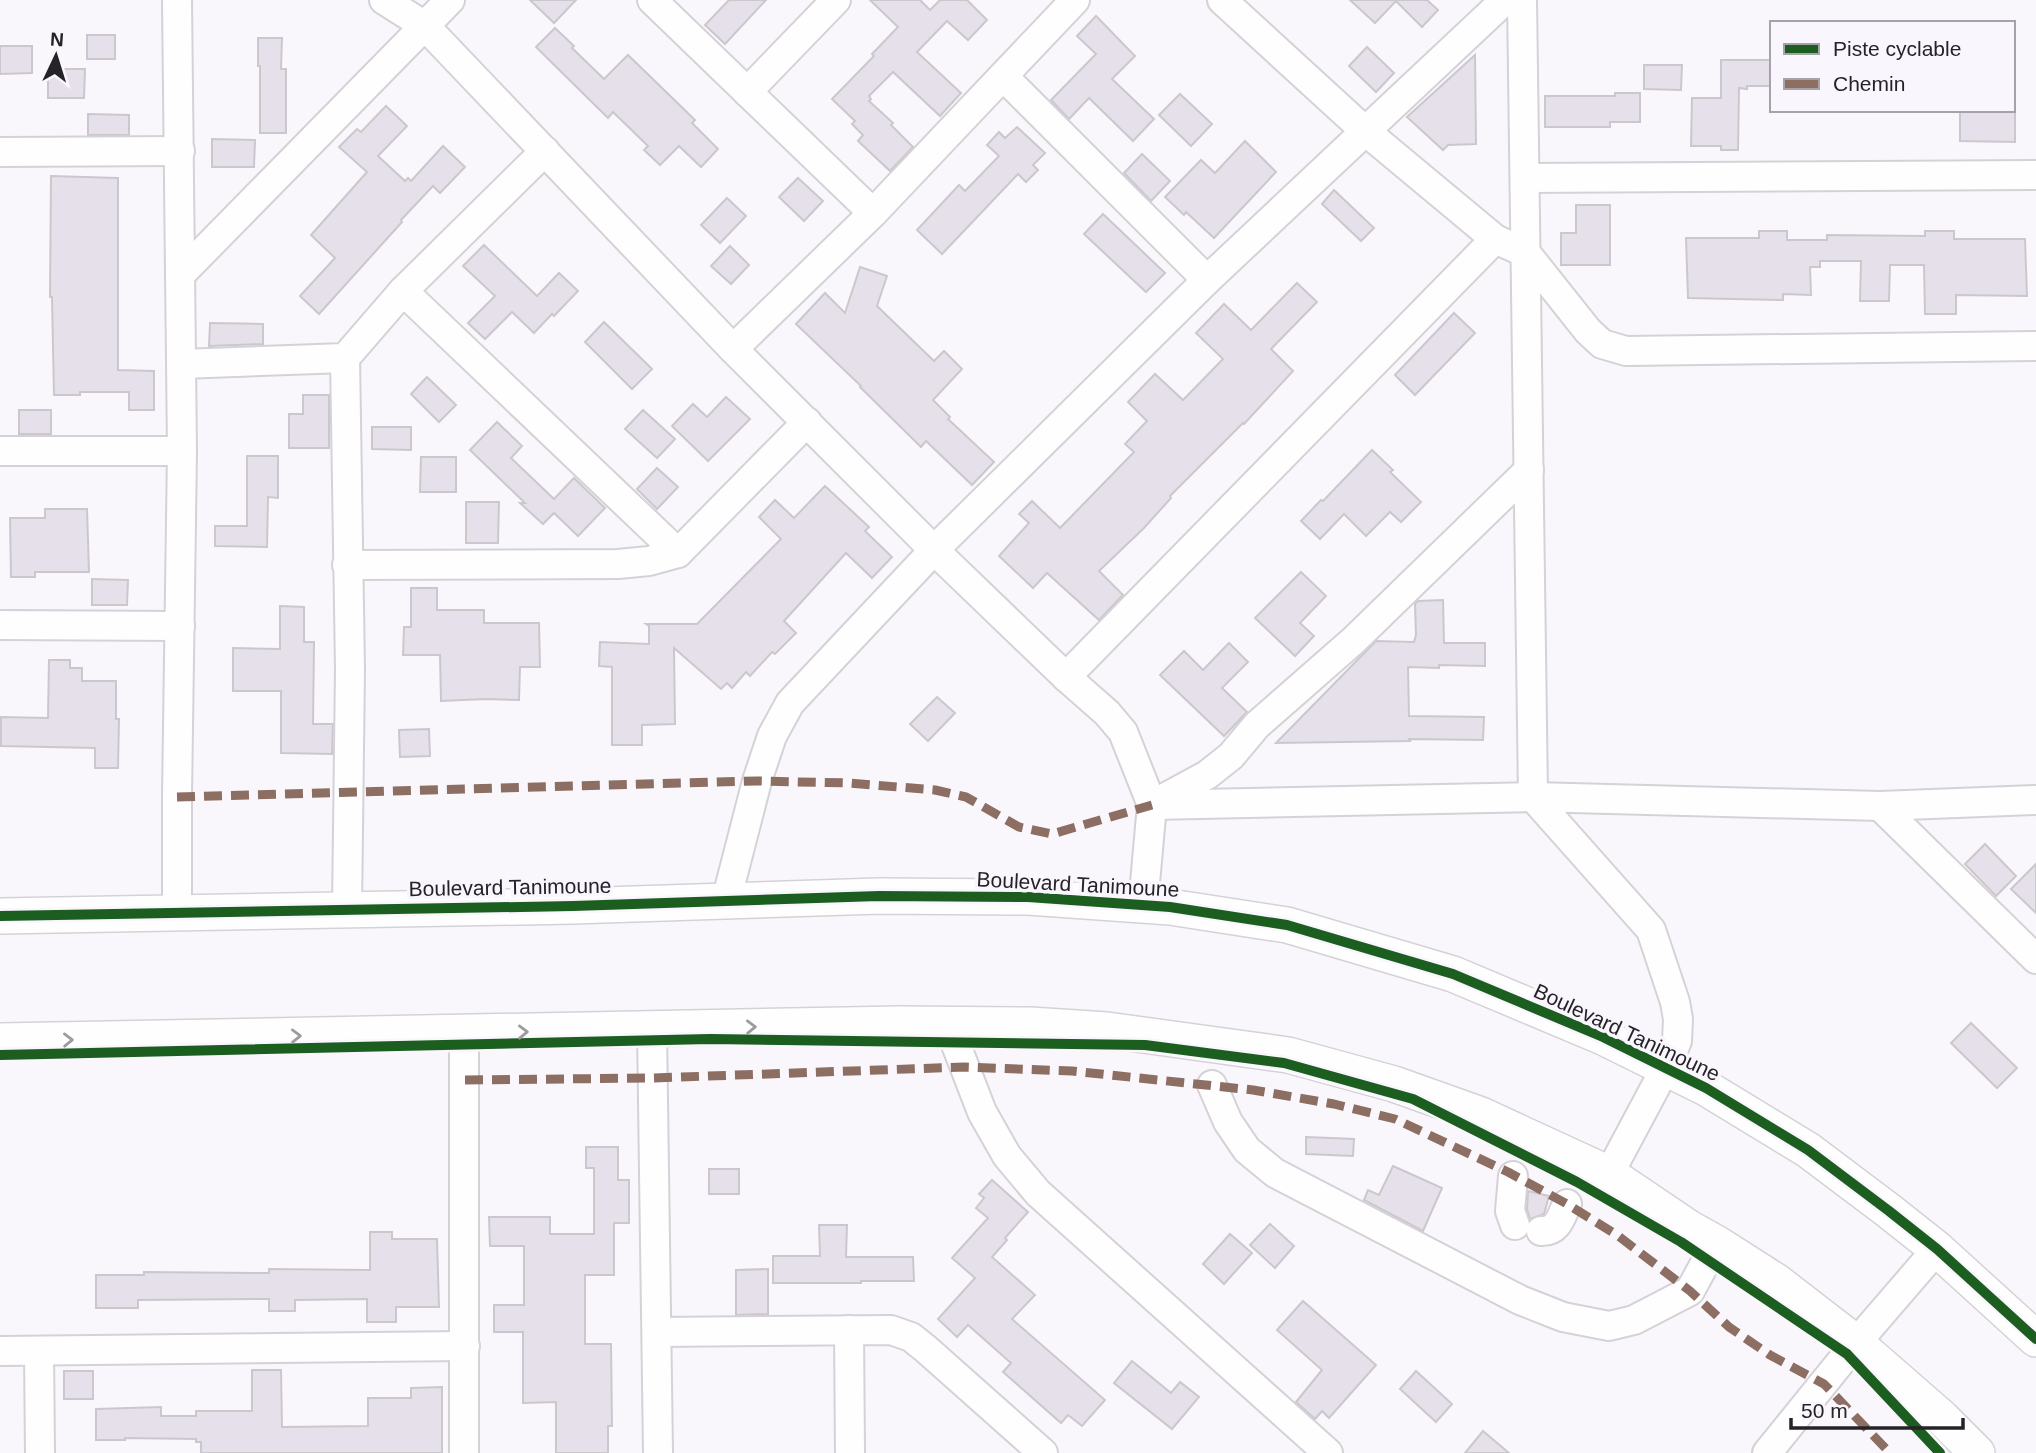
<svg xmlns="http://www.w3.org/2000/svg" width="2036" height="1453" viewBox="0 0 2036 1453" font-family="Helvetica,sans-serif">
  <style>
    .building { fill: #e6e0ea; stroke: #cbc8cd; stroke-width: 2 }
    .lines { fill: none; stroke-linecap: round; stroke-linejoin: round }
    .minor-casing { stroke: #d5d2d7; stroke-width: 32 }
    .major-casing { stroke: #d5d2d7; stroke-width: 38 }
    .minor { stroke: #fefeff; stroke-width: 28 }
    .major { stroke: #fefeff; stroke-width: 35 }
    .quiet { stroke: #8d6e63; stroke-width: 9; stroke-dasharray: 18 9; stroke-linecap: butt }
    .cycleway-casing { stroke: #faf6fd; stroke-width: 15 }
    .cycleway { stroke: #1b5e20; stroke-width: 10 }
    .oneway { stroke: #9d9b9e }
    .labels { text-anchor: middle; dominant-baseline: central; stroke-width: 7; stroke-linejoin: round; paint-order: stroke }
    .street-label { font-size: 21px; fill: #262328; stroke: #faf6fd }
  </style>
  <rect width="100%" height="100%" fill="#faf7fc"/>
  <g class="building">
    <polygon points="530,0 576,0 554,23"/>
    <polygon points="729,0 766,0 725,44 705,25"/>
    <polygon points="870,0 920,0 930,10 940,0 967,0 987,20 968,40 947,21 917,52 961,93 940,116 893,72 869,96 871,99 869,101 893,123 891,125 913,147 890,171 858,141 863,135 852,124 855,121 832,99 874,56 872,54 898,27"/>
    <polygon points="1350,0 1427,0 1438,10 1422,27 1396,1 1375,23"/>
    <polygon points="1096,16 1135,56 1112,79 1154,119 1133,141 1089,98 1069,119 1051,100 1096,54 1077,36"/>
    <polygon points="555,28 574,46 572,48 604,79 628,55 695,120 692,123 718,149 701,167 679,146 660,165 644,150 648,146 613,112 608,118 536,47"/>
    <rect x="87" y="35" width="28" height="24"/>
    <polygon points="258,38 282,38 281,69 286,69 286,133 260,133 260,66 258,66"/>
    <polygon points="0,46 32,46 32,73 0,74"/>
    <polygon points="1367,47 1394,73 1376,92 1349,66"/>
    <polygon points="1475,55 1476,144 1448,145 1443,150 1407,117"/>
    <polygon points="1721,60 1772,60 1772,86 1747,86 1747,89 1739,88 1738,150 1721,150 1721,146 1691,146 1692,98 1721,98"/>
    <polygon points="1644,65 1682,65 1681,90 1644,89"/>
    <polygon points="48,69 85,69 84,98 48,98"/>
    <polygon points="1615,93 1640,93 1640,122 1610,122 1610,127 1545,127 1545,96 1615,96"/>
    <polygon points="1180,94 1212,124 1191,146 1159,115"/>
    <polygon points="386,106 407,126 378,156 405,181 408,178 411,181 443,146 465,167 440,193 433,186 401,220 402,222 319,314 300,296 335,258 311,235 367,172 339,147 357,129 361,132"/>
    <polygon points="1960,110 2015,110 2015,142 1960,141"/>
    <polygon points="88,114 129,115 129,135 88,135"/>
    <polygon points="1017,127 1045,153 1033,165 1038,170 1026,182 1018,174 942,254 917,230 959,185 965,191 999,156 987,145 999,132 1005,138"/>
    <polygon points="212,139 255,140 254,167 212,167"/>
    <polygon points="1245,141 1276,172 1214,238 1186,212 1184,215 1165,197 1201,160 1215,173"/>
    <polygon points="1142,154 1170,181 1151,201 1124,173"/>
    <polygon points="51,176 118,178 118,370 154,371 154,410 129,410 129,392 80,392 80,395 54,395 52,297 50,297"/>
    <polygon points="798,178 823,201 804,221 779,197"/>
    <polygon points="1334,190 1374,228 1361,241 1322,204"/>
    <polygon points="727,198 746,216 720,243 701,225"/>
    <polygon points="1576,205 1610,205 1610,265 1561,265 1561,233 1576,233"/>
    <polygon points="1103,214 1165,273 1146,292 1084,234"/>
    <polygon points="1759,231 1787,231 1787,240 1827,240 1827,235 1925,236 1925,231 1954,231 1954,239 2025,239 2027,296 1956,295 1956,314 1925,314 1924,265 1890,265 1889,301 1860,301 1861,261 1820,261 1820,267 1810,267 1811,295 1783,294 1783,300 1688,298 1686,238 1759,238"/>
    <polygon points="484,245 537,296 559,273 578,291 554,316 552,314 534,333 512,312 485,339 468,323 495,296 463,266"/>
    <polygon points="730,246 749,265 731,284 711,266"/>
    <polygon points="860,267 887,276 877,306 934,361 944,351 962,369 933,400 950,417 948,419 994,462 972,485 926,441 921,447 860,387 861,386 796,324 825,293 845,313"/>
    <polygon points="1297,283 1317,302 1271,349 1293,371 1244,424 1243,423 1170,496 1171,498 1144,528 1099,571 1123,595 1099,620 1047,573 1033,588 999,556 1029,523 1019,514 1032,501 1060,528 1134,452 1125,444 1147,421 1128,402 1155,374 1183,400 1223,359 1196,333 1224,304 1251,330"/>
    <polygon points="1454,313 1475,333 1415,395 1395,375"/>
    <polygon points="604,322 652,369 632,389 585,342"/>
    <polygon points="210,323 263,324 263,344 209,346"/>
    <polygon points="427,377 456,405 439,422 411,394"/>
    <polygon points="303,395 329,395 329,448 289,448 289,414 303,414"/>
    <polygon points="726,397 750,419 708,461 672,426 693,404 707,417"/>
    <rect x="19" y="410" width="32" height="24"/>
    <polygon points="643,410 675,439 657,458 625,429"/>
    <polygon points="497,422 522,446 511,458 554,499 574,478 605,508 578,536 554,513 543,524 520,503 525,503 470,450"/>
    <polygon points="372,427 411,427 411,450 372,449"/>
    <polygon points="1372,450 1393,470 1390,472 1421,502 1401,522 1390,512 1366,536 1344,514 1320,539 1301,521 1321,500 1323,501"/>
    <polygon points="247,456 278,456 278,498 268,497 267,547 215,546 215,526 247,526"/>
    <polygon points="421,457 456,457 456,492 420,492"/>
    <polygon points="657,468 678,487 657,509 637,489"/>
    <polygon points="825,486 869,527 865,531 892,557 872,578 846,553 784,621 796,633 775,654 772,652 750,676 746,672 732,688 727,683 721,689 674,648 675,724 642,725 642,745 612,745 612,667 599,666 600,642 649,644 649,626 646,624 697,624 781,539 759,517 775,500 794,518"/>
    <polygon points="466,502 499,502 498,543 466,543"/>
    <polygon points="45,509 87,509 89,572 35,572 35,577 11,577 10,518 45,518"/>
    <polygon points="1301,572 1326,596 1300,623 1314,636 1295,656 1255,618"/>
    <polygon points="92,579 128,580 127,605 92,605"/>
    <polygon points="411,588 437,588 437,610 484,610 484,623 539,623 540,667 520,667 519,700 486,699 441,701 440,655 403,655 404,627 411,627"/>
    <polygon points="1443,600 1444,643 1485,643 1485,666 1439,665 1439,668 1408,667 1409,716 1484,717 1483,740 1409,739 1410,741 1276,743 1376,641 1414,642 1416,635 1415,604 1418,601"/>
    <polygon points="280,606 304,607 304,642 314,642 313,724 333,724 332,754 281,753 281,691 233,691 233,648 280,649"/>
    <polygon points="1229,643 1248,662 1222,688 1247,712 1224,736 1160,675 1184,651 1203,670"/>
    <polygon points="49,660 70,660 70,668 82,668 82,681 116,681 116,719 119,719 118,768 95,768 95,748 1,746 1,717 48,718"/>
    <polygon points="937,697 955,713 928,741 910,724"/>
    <polygon points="429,729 430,756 400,757 399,730"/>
    <polygon points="1985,844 2016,876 1996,896 1965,864"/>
    <polygon points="2036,864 2036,913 2011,889"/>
    <polygon points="1971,1023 2017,1068 1997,1088 1951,1043"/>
    <polygon points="1306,1137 1354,1139 1353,1156 1306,1154"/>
    <polygon points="586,1147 618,1147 618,1180 629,1180 629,1223 614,1223 614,1275 585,1275 585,1344 611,1344 612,1426 608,1426 608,1453 556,1453 556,1402 523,1403 523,1332 494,1332 494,1305 524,1305 524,1246 490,1246 489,1217 550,1217 550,1234 594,1234 594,1168 586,1168"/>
    <polygon points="1393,1166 1442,1188 1423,1231 1364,1200 1368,1190 1379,1195"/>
    <rect x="709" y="1169" width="30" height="25"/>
    <polygon points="992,1180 1028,1212 1005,1238 1007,1240 992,1257 1035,1295 1012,1319 1105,1400 1082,1426 1068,1415 1061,1423 1003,1372 1011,1363 968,1325 957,1337 938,1319 975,1278 952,1258 988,1218 976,1208 984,1198 979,1194"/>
    <polygon points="1528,1191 1549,1196 1544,1214 1530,1219 1527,1209"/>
    <polygon points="1270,1224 1294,1246 1275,1268 1250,1245"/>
    <polygon points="819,1225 847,1225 846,1257 913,1257 914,1281 861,1281 861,1283 773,1283 773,1256 820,1256"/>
    <polygon points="370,1232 392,1232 392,1239 437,1239 439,1307 396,1307 396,1322 367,1322 367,1299 295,1300 295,1311 269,1311 269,1299 138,1300 138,1308 96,1308 96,1275 144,1275 144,1272 269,1273 269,1269 370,1270"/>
    <polygon points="1230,1234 1252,1253 1224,1284 1203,1264"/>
    <polygon points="768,1269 768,1314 736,1315 736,1270"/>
    <polygon points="1303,1301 1376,1365 1329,1418 1322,1411 1315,1419 1296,1402 1322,1370 1277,1330"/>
    <polygon points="1132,1361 1171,1393 1180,1382 1199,1397 1172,1429 1114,1383"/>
    <polygon points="252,1370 281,1370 282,1427 368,1426 368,1398 411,1398 411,1388 442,1387 442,1453 201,1453 201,1442 196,1442 196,1439 125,1438 125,1440 96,1440 96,1409 161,1407 161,1416 196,1416 196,1411 252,1411"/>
    <rect x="64" y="1371" width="29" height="28"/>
    <polygon points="1416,1371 1452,1404 1436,1422 1400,1389"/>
    <polygon points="1483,1431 1509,1453 1465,1453"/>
  </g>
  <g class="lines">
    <g class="minor-casing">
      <g id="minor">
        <polyline points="384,0 425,26 733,349 934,550 1066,677 1107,713 1123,732 1152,805 1143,905"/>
        <polyline points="652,0 873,213"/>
        <polyline points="1222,0 1364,130 1495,239 1526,253 1588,331 1602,344 1626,351 2036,346"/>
        <polyline points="1522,0 1533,797 1651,930 1675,1002 1678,1019 1677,1041 1665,1069 1609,1174"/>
        <polyline points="1003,76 1207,280"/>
        <polyline points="747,92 836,0"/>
        <polyline points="0,152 180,151"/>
        <polyline points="1525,178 2036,175"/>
        <polyline points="180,275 450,0"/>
        <polyline points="403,291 678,553"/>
        <polyline points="733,349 873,213 1075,0"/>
        <polyline points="345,358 350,669 347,910"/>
        <polyline points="181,364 345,358 403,291 545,151"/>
        <polyline points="0,451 182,451"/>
        <polyline points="347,565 618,564 649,561 678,553 807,422"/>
        <polyline points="0,625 180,626"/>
        <polyline points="1066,677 1495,239"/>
        <polyline points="1157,802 1207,775 1231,756 1257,725 1354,640 1529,470"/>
        <polyline points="1152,805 1533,797 1880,806 2036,800"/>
        <polyline points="1880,806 2036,959"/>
        <polyline points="726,901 757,781 772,736 790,703 934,550 1207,280 1505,0"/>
        <polyline points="177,913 177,797 182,451 177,0"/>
        <polyline points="948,1024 982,1112 1007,1156 1038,1193 1328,1453"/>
        <polyline points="652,1029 658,1453"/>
        <polyline points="464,1033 464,1453"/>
        <polyline points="1212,1085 1228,1122 1247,1150 1275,1173 1520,1300 1563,1317 1609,1326 1634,1320 1690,1291 1716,1243"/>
        <polyline points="1513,1176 1510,1211 1515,1225"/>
        <path d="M 1541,1231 C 1558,1232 1561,1217 1567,1204"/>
        <polyline points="849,1330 850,1453"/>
        <polyline points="657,1332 891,1330 911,1337 926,1349 1043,1453"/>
        <polyline points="0,1351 465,1346"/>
        <polyline points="39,1351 40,1453"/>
        <polyline points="1767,1453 1856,1343 1937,1249"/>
      </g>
    </g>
    <g class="major-casing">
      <g id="major">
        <polyline points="0,916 573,906 879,896 1028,897 1170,907 1287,925 1453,974 1603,1037 1706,1088 1808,1150 1889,1211 1937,1249 2036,1339"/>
        <polyline points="0,1041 899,1024 1030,1025 1107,1030 1288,1055 1394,1084 1481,1115 1609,1174 1689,1228 1716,1243 1777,1282 1856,1343 1942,1418 1977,1453"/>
      </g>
    </g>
    <use href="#minor" class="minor"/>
    <use href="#major" class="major"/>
    <g class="quiet">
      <polyline points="177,797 757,781 849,783 935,790 966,797 1019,827 1052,834 1152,805"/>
      <polyline points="465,1080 653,1078 964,1067 1072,1071 1253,1090 1334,1104 1395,1119 1508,1172 1567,1204 1617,1235 1690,1291 1729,1327 1770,1355 1824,1384 1890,1453"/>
    </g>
    <g class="cycleway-casing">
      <g id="cycleway">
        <polyline points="0,916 573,906 879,896 1028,897 1170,907 1287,925 1453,974 1603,1037 1706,1088 1808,1150 1889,1211 1937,1249 2036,1339"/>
        <polyline points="0,1055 710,1039 1145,1045 1284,1063 1413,1099 1577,1182 1681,1242 1847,1354 1940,1453"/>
      </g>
    </g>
    <use href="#cycleway" class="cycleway"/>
  </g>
  <defs><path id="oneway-chevron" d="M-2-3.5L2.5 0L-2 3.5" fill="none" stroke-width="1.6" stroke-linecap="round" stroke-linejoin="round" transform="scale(1.75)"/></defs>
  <g class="oneway">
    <use href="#oneway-chevron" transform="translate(751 1027) rotate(-1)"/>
    <use href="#oneway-chevron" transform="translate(523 1032) rotate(-1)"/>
    <use href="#oneway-chevron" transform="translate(296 1036) rotate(-1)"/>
    <use href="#oneway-chevron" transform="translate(68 1040) rotate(-1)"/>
  </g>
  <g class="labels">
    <g class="street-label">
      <text transform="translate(1078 884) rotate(3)">Boulevard Tanimoune</text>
      <text transform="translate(510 887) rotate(-1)">Boulevard Tanimoune</text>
      <text transform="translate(1627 1032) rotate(25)">Boulevard Tanimoune</text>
    </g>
  </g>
  <rect x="1770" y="21" width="245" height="91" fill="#faf6fd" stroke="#a5a2a8" stroke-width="2"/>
  <rect x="1784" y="44" width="35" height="10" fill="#1b5e20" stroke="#a5a2a8" stroke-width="2"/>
  <text x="1833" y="56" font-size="21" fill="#262328">Piste cyclable</text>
  <rect x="1784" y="79" width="35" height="10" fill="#8d6e63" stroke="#a5a2a8" stroke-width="2"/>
  <text x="1833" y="91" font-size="21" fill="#262328">Chemin</text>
  <g transform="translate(56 56) rotate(4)" stroke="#faf6fd" stroke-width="5" paint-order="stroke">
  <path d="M0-5L12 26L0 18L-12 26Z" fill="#262328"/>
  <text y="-10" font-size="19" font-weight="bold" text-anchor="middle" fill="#262328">N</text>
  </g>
  <path d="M1791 1418v10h172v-10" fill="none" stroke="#262328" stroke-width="3.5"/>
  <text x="1801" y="1418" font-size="21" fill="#262328" stroke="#faf6fd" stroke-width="5" paint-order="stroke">50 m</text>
</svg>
